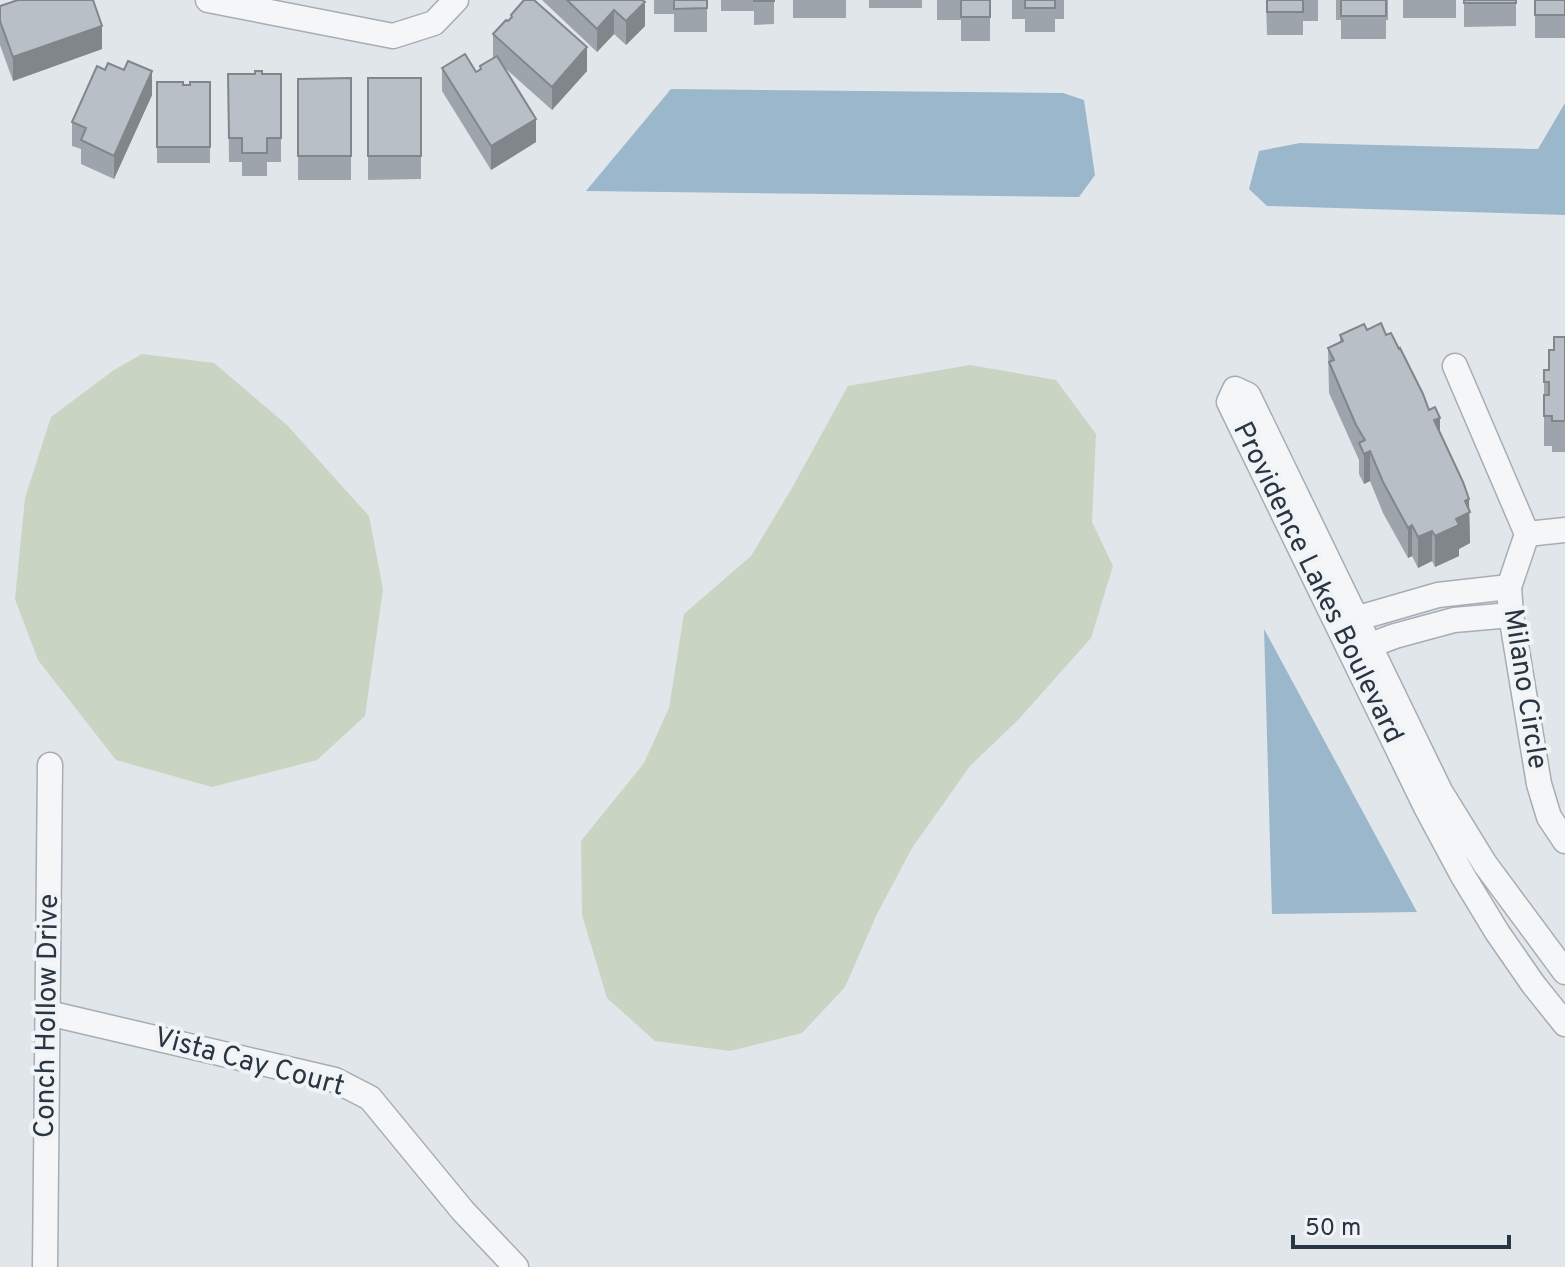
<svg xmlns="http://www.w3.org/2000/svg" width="1565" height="1267" viewBox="0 0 1565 1267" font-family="Overpass,sans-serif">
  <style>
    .green { fill: #c9d4c2 }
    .water { fill: #9bb7cb }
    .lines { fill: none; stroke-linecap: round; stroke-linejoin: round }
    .minor-casing { stroke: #a6adb4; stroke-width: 27 }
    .minor { stroke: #f4f6f8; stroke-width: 24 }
    .wall { fill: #9ea4ab }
    .shaded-wall { fill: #81868b }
    .building { fill: #b8bfc7; stroke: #81868b; stroke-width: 2 }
    .labels { text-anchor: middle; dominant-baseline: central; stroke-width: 8; stroke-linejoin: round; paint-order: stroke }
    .street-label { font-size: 28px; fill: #293542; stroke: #f1f4f7 }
  </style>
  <rect width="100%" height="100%" fill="#e1e6ea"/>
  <g class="green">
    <polygon points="142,354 214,363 287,425 369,516 383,589 365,716 317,760 212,787 116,760 38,660 15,599 25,498 51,417 114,370"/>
    <polygon points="970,365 1056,380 1096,434 1092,522 1113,566 1091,638 1018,720 970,766 912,848 877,914 845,987 802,1033 730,1051 655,1041 607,998 582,915 581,841 644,763 669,708 684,614 751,556 792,488 848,386"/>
  </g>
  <g class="water">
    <polygon points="671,89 1063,93 1084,100 1095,175 1079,197 586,191"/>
    <polygon points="1565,103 1565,215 1267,206 1249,189 1259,151 1300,143 1538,149"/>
    <polygon points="1264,629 1417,912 1272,914"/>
  </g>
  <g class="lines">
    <g class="minor-casing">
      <g id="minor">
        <polyline points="208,0 393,36 434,23 456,0"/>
        <polyline points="1455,366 1527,534 1509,587 1511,615 1539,784 1549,817 1565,841"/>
        <polyline points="1527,534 1565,530"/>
        <polyline points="1355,619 1438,595 1509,587"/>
        <polyline points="1368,646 1395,636 1454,620 1511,615"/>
        <polyline points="1565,972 1485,864 1440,791 1248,395 1235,389 1229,402 1426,807 1463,876 1497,932 1533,984 1565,1024"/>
        <polyline points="48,1013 335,1080 370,1098 463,1211 516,1267"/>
        <polyline points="45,1267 50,765"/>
      </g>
    </g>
    <use href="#minor" class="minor"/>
  </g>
  <g class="wall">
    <polygon points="542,0 642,0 645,26 626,45 614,34 597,52"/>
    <polygon points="654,0 707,0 707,32 674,32 674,14 654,14"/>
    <polygon points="721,0 774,0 774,24 754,25 754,11 721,11"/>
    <rect x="793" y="0" width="53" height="18"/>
    <rect x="869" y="0" width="53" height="8"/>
    <polygon points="937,0 990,0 990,41 961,41 961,20 937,20"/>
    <polygon points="1012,0 1064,0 1064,19 1055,19 1055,32 1025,32 1025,19 1012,19"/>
    <polygon points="1266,0 1318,0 1318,21 1303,21 1303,35 1267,35"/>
    <polygon points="1336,0 1388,0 1388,20 1386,20 1386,39 1341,39 1341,20 1336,20"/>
    <rect x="1403" y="0" width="53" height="18"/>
    <polygon points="1464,0 1516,0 1516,26 1464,27"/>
    <rect x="1535" y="0" width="30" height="38"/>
    <polygon points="0,6 102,49 13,81 0,45"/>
    <polygon points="511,15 587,71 552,110 505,68 536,142 491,170 442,91 442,68 476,72 480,70 480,66 493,58 493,34 508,21 511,19"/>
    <polygon points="105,70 152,95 114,179 81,164 81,149 72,146 72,122"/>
    <polygon points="228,74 281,74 281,162 267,162 267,176 242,176 242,162 229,162"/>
    <polygon points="351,78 351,180 298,180 298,79"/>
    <polygon points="368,78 421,78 421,179 368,180"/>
    <polygon points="157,82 183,85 210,82 210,163 157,163"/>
    <polygon points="1367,330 1386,335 1429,410 1440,433 1469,511 1470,543 1459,549 1459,556 1435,567 1432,561 1418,568 1412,556 1408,558 1383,513 1370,481 1364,484 1359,474 1359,460 1329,393 1328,348 1340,342 1340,335"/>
    <polygon points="1565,337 1565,452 1552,452 1552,446 1544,446 1544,370 1549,370 1554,350"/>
  </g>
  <g class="shaded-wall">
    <polygon points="645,2 645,26 626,45 626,21"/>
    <polygon points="614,10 614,34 597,52 597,29"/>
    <polygon points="102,26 102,49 13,81 13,57"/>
    <polygon points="587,47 587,71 552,110 552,87"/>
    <polygon points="152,71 152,95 114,179 114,156"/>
    <polygon points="536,119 536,142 491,170 491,146"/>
    <polygon points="1440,418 1440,448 1434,420"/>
    <polygon points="1370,451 1370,481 1364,484 1364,454"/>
    <polygon points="1469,499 1470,543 1459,549 1459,556 1435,567 1435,536 1456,519 1465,501"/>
    <polygon points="1412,525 1412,556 1408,558 1408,528"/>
    <polygon points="1432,531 1432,561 1418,568 1418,537"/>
  </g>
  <g class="building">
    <polygon points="18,0 93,0 102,26 13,57 0,21 0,6"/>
    <polygon points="524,0 534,0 587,47 552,87 493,34 506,20 508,21 512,17 511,15"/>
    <polygon points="567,0 642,0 645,2 626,21 614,10 597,29"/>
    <polygon points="674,0 707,0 707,8 674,9"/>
    <rect x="754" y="0" width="20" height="1"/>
    <rect x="961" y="0" width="29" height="17"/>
    <rect x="1025" y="0" width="30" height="8"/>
    <rect x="1267" y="0" width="36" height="12"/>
    <rect x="1341" y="0" width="45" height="16"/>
    <rect x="1464" y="0" width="52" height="3"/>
    <rect x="1535" y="0" width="30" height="15"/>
    <polygon points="465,54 476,72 481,69 480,66 497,56 536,119 491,146 442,68"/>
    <polygon points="128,61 152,71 114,156 81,140 86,128 72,122 97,66 105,70 108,63 124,70"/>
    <polygon points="255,71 262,71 262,74 281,74 281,138 267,138 267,153 242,153 242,138 229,138 228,74 255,74"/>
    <polygon points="351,78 351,156 298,156 298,79"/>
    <rect x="368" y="78" width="53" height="78"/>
    <polygon points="157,82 183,82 183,85 190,85 190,82 210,82 210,147 157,147"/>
    <polygon points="1381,323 1386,335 1391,333 1399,349 1400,348 1423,394 1429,410 1435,407 1440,418 1434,420 1463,482 1469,499 1465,501 1470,512 1456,519 1459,525 1435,536 1432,531 1418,537 1412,525 1408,528 1383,482 1370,451 1364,454 1359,443 1365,440 1356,425 1329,362 1334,360 1328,348 1343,341 1340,335 1364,324 1367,330"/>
    <polygon points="1554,337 1565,337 1565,421 1552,421 1552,416 1544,416 1544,395 1549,395 1549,382 1544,382 1544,370 1549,370 1549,350 1554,350"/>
  </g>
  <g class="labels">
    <g class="street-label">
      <text transform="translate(1317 583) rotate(64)">Providence Lakes Boulevard</text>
      <text transform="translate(1524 689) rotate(81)">Milano Circle</text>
      <text transform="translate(48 1016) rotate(-89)">Conch Hollow Drive</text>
      <text transform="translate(249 1063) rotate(15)">Vista Cay Court</text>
    </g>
  </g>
  <path d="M1293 1235v12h216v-12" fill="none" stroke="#293542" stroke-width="4"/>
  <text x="1305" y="1235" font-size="24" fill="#293542" stroke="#f1f4f7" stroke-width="6" paint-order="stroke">50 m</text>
</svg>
